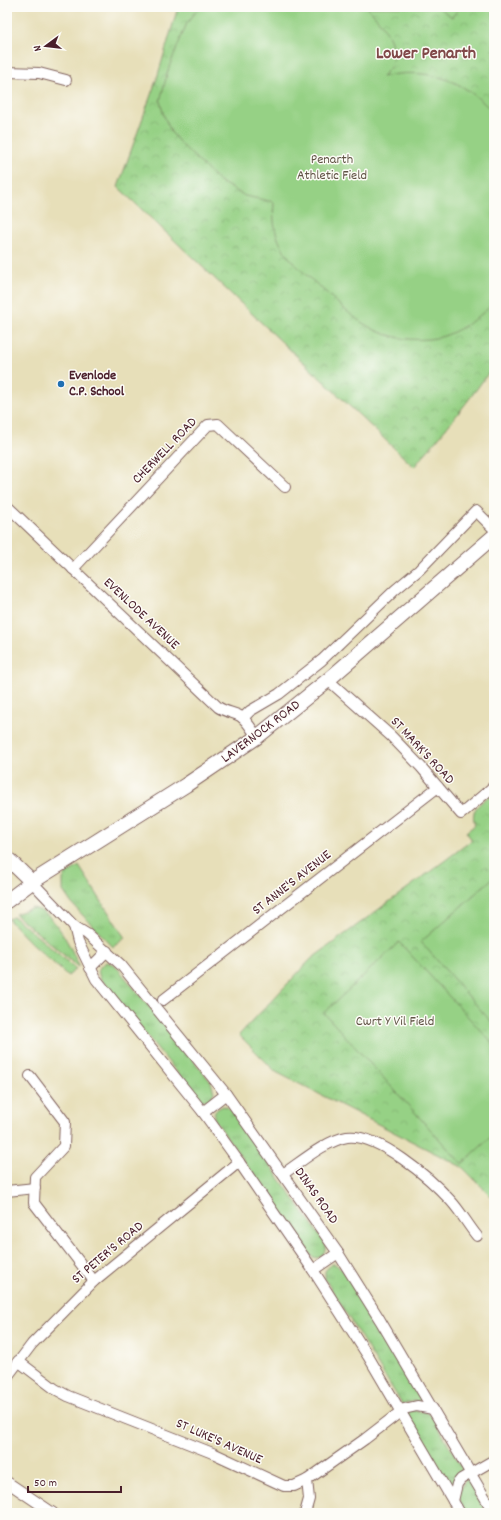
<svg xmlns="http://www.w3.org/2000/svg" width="501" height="1520" viewBox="0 0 501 1520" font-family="Dekko,sans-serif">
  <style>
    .grass { fill: url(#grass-tufts); stroke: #707858 }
    .park { fill: url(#park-crowns); stroke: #707858 }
    .garden { fill: #96d185; stroke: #707858 }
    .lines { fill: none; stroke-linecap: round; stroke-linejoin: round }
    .street-casing { stroke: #81625d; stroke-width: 12 }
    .secondary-casing { stroke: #81625d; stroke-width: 16 }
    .street { stroke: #fff; stroke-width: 10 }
    .secondary { stroke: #fff; stroke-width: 14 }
    .poi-dot { fill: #1f6fb2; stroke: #fdfcf7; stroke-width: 1.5 }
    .labels { text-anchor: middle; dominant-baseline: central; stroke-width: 3; stroke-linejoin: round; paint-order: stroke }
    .park-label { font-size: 14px; fill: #615446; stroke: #fdfcf7 }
    .poi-label { font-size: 14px; font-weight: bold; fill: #4a1f2b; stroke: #fdfcf7; text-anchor: start }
    .street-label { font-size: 14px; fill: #4a1f2b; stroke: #fdfcf7 }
    .district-label { font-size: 18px; font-weight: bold; fill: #814949; stroke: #fdfcf7 }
  </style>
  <defs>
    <pattern id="grass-tufts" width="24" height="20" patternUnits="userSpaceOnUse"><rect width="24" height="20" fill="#96d185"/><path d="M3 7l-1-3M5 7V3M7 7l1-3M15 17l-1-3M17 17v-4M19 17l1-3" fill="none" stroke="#83b373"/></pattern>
    <pattern id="park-crowns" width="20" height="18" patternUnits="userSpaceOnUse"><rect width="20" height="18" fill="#96d185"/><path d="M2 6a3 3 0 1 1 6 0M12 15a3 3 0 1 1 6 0" fill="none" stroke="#83b373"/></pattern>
  </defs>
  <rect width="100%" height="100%" fill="#fdfcf7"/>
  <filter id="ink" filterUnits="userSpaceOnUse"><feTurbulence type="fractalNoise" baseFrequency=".025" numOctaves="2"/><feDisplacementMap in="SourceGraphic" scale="8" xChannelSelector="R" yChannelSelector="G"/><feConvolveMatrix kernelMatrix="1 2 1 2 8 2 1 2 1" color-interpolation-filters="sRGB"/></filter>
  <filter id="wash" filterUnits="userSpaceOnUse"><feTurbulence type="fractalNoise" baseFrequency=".012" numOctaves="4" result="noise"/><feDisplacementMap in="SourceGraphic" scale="16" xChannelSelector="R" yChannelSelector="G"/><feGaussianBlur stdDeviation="0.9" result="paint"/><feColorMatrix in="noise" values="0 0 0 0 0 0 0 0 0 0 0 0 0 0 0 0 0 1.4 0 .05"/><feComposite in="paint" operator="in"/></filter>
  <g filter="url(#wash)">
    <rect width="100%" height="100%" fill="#e7dfb9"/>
    <g class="grass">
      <polygon points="79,866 125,938 113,947 72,904 63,891 63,879 66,874"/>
      <path d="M 32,908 C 54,910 71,948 79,966 L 78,967 L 15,914 Z"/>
      <polygon points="13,917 17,919 76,969 68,976 32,944 8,919"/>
      <path d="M 107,962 L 115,965 L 211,1082 L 214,1092 L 210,1100 L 201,1100 L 197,1097 L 100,978 L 98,971 C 100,966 102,964 107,962 Z"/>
      <path d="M 223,1106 L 227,1107 L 232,1111 L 325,1243 C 327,1252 321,1262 311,1256 L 215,1120 C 212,1113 216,1109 223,1106 Z"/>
      <polygon points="331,1264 335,1264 343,1270 388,1341 422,1402 414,1401 402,1404 325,1279 325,1271"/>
      <polygon points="408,1410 426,1412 432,1416 464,1471 452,1486 449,1485 407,1414"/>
      <path d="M 468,1478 L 488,1513 L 466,1513 C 457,1498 456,1491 468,1478 Z"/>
    </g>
    <g class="park">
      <path d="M 178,7 L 494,7 L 494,365 C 469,401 442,434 414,467 L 118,187 L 157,78 Z"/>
      <path d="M 494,792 L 494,1199 L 462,1167 L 276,1072 L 239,1035 L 311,959 L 431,871 L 472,840 L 466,832 L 475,825 C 469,807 482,803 494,792 Z"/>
    </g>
    <g class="garden">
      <path d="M 200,7 L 367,7 C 379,20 398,42 392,62 C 391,68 386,72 382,77 C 413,69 448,74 473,94 C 481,100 487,106 494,113 L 494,302 C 482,316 455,335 436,338 C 415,342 389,338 371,328 C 352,318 337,302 321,288 C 291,261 270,246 274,202 L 245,196 L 219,181 L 180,143 L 171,132 L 164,116 L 160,101 L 169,67 L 187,23 Z"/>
      <polygon points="438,7 460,7 452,17"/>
      <polygon points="494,877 494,1025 421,942"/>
      <polygon points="399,942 494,1045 494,1134 462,1164 324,1013"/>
    </g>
  </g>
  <g filter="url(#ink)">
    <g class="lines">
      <g class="street-casing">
        <g id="street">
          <polyline points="7,72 39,73 66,80"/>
          <path d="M 7,506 L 218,707 C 225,712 233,712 240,716 C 247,720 252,730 257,737"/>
          <polyline points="73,569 208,425 218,424 285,487"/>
          <polyline points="328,680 391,736 421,767 461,814 494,786"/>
          <polyline points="243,718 250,711 279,694 322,660 395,590 419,570 476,511 494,529"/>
          <polyline points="32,882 74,926 87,934 121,965 226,1094 338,1253 380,1320 494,1513"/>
          <polyline points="74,926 78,942 96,979 203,1112 239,1162 313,1270 368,1356 460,1513"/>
          <polyline points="90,968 107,951"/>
          <polyline points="163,1000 438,787"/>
          <polyline points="30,1076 65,1122 64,1146 35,1177 34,1203 94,1281"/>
          <polyline points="203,1112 226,1094"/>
          <path d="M 283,1174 C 301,1162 325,1141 347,1137 C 378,1133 431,1179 451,1201 C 461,1212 468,1225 477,1236"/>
          <polyline points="7,1191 35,1188"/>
          <polyline points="313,1270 338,1253"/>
          <polyline points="18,1361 55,1389 68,1396 215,1454 284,1486 294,1486 307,1480 365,1439 404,1409 417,1406 433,1409"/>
          <polyline points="7,1377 32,1344 94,1281 239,1162"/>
          <polyline points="7,1482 53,1513"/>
          <polyline points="453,1501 457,1484 461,1479 494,1460"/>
          <polyline points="305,1513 309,1499 307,1480"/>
        </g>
      </g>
      <g class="secondary-casing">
        <g id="secondary">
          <polyline points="7,858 32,882"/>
          <polyline points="7,901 32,882 186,785 257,737 328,680 494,536"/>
        </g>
      </g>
      <use href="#street" class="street"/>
      <use href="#secondary" class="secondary"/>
    </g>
  </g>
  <circle class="poi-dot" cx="61" cy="384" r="4"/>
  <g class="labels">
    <g class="park-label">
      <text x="332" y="160">Penarth<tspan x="332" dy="16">Athletic Field</tspan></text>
      <text x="395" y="1022">Cwrt Y Vil Field</text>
    </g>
    <g class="poi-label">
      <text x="69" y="376">Evenlode<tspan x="69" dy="16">C.P. School</tspan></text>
    </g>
    <g class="street-label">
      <text transform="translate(165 451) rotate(-46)">CHERWELL ROAD</text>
      <text transform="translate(141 614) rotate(43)">EVENLODE AVENUE</text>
      <text transform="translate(261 732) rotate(-37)">LAVERNOCK ROAD</text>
      <text transform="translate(422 751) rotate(47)">ST MARK'S ROAD</text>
      <text transform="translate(292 883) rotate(-38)">ST ANNE'S AVENUE</text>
      <text transform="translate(316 1196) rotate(55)">DINAS ROAD</text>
      <text transform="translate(108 1253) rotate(-40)">ST PETER'S ROAD</text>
      <text transform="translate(219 1442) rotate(24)">ST LUKE'S AVENUE</text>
    </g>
    <g class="district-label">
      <text x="426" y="54">Lower Penarth</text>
    </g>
  </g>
  <rect width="501" height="1520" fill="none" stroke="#fdfcf7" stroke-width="24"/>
  <g transform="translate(46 46) rotate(255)" stroke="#fdfcf7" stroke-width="3" paint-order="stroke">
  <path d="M0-3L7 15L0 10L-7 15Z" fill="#4a1f2b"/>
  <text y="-6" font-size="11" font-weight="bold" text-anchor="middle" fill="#4a1f2b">N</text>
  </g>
  <path d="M28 1486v6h93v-6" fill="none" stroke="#4a1f2b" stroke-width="2"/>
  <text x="34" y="1486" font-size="12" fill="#4a1f2b" stroke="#fdfcf7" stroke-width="3" paint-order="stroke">50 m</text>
</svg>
